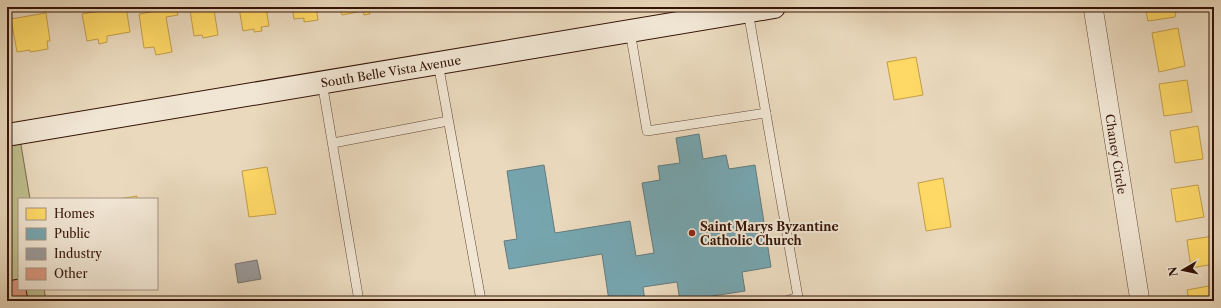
<svg xmlns="http://www.w3.org/2000/svg" width="1221" height="308" viewBox="0 0 1221 308" font-family="'Libre Caslon Text',serif">
  <style>
    .green { fill: #bebd8c; stroke: #79684a }
    .homes { fill: #ffd966; stroke: #c29e4a }
    .public { fill: #76a5af; stroke: #627a7d }
    .industry { fill: #999; stroke: #7b716d }
    .building { fill: #db9880; stroke: #341407 }
    .lines { fill: none; stroke-linecap: round; stroke-linejoin: round }
    .lane-casing { stroke: #624534; stroke-width: 10 }
    .street-casing { stroke: #624534; stroke-width: 20 }
    .secondary-casing { stroke: #341407; stroke-width: 24 }
    .lane { stroke: #f1e6d4; stroke-width: 9 }
    .street { stroke: #f1e6d4; stroke-width: 19 }
    .secondary { stroke: #f1e6d4; stroke-width: 22 }
    .poi-dot { fill: #8f2418; stroke: #f1e6d4; stroke-width: 1.5 }
    .labels { text-anchor: middle; dominant-baseline: central; stroke-width: 4; stroke-linejoin: round; paint-order: stroke }
    .street-label { font-size: 12px; fill: #341407; stroke: #f1e6d4 }
    .poi-label { font-size: 12px; font-weight: bold; fill: #341407; stroke: #f1e6d4; text-anchor: start }
  </style>
  <rect width="100%" height="100%" fill="#ead9bd"/>
  <filter id="stains"><feTurbulence type="fractalNoise" baseFrequency=".005" numOctaves="4"/><feColorMatrix values="0 0 0 0 .2 0 0 0 0 .09 0 0 0 0 .02 0 0 0 .5 -.17"/></filter>
  <radialGradient id="worn" r=".72"><stop offset=".6" stop-color="#630" stop-opacity="0"/><stop offset="1" stop-color="#630" stop-opacity=".3"/></radialGradient>
  <polygon class="green" points="19,133 30,199 19,199 19,289 44,289 46,301 7,301 7,135"/>
  <g class="homes">
    <polygon points="113,7 126,7 130,32 107,36 107,42 99,44 98,39 87,41 82,14 113,9"/>
    <polygon points="150,7 176,7 178,15 166,17 172,52 156,55 154,47 144,48 139,14 151,12"/>
    <polygon points="245,7 266,7 269,26 261,27 262,31 254,32 254,29 243,31 239,8"/>
    <polygon points="292,7 316,7 318,20 304,22 304,18 294,19"/>
    <polygon points="340,7 375,7 375,9 369,10 370,14 364,15 363,11 342,15"/>
    <polygon points="1145,7 1177,7 1175,17 1148,21"/>
    <polygon points="205,8 206,11 214,10 218,35 203,38 202,35 194,36 190,10"/>
    <polygon points="46,13 50,41 47,41 48,49 30,52 30,50 17,52 11,19"/>
    <polygon points="1178,28 1185,66 1159,72 1152,33"/>
    <polygon points="916,57 923,95 894,100 887,62"/>
    <polygon points="1187,80 1192,112 1164,116 1159,84"/>
    <polygon points="1198,126 1203,159 1175,163 1170,131"/>
    <polygon points="267,167 276,214 249,217 242,171"/>
    <polygon points="943,178 951,227 926,231 918,183"/>
    <polygon points="1198,185 1204,217 1176,222 1171,189"/>
    <polygon points="137,196 137,199 118,199"/>
    <polygon points="1214,236 1214,264 1191,268 1187,240"/>
    <polygon points="1214,285 1214,301 1189,301 1187,290"/>
    <polygon points="1076,296 1077,301 1041,301"/>
  </g>
  <polygon class="public" points="699,134 703,159 726,155 729,169 755,165 771,267 742,272 745,291 680,301 677,282 643,287 645,301 609,301 602,254 509,269 504,241 517,239 507,171 544,165 555,233 630,221 636,256 654,253 642,183 660,180 658,166 680,163 676,138"/>
  <polygon class="industry" points="257,260 261,279 238,283 235,264"/>
  <polygon class="building" points="19,279 19,289 26,289 28,301 7,301 7,281"/>
  <g class="lines">
    <g class="lane-casing">
      <g id="lane">
        <polyline points="748,11 798,297 786,301"/>
        <polyline points="630,31 647,131 766,113"/>
        <polyline points="438,63 481,300 475,301"/>
        <polyline points="322,82 359,301"/>
        <polyline points="333,143 448,121"/>
      </g>
    </g>
    <g class="street-casing">
      <g id="street">
        <path id="s1" d="M 1093,7 L 1140,301"/>
      </g>
    </g>
    <g class="secondary-casing">
      <g id="secondary">
        <path id="s2" d="M 7,135 L 774,7"/>
      </g>
    </g>
    <use href="#lane" class="lane"/>
    <use href="#street" class="street"/>
    <use href="#secondary" class="secondary"/>
  </g>
  <circle class="poi-dot" cx="692" cy="233" r="4"/>
  <g class="labels">
    <g class="street-label">
      <text stroke="none"><textPath href="#s2" startOffset="389">South Belle Vista Avenue</textPath></text>
      <text stroke="none"><textPath href="#s1" startOffset="149">Chaney Circle</textPath></text>
    </g>
    <g class="poi-label">
      <text x="700" y="226">Saint Marys Byzantine<tspan x="700" dy="14">Catholic Church</tspan></text>
    </g>
  </g>
  <rect width="1221" height="308" fill="none" stroke="#ead9bd" stroke-width="24"/>
  <rect x="8" y="8" width="1205" height="292" fill="none" stroke="#341407" stroke-width="2"/>
  <rect x="12" y="12" width="1197" height="284" fill="none" stroke="#341407"/>
  <rect x="18" y="198" width="140" height="92" fill="#f1e6d4" stroke="#a59282"/>
  <rect x="26" y="208" width="20" height="12" fill="#ffd966" stroke="#a59282"/>
  <text x="54" y="218" font-size="12" fill="#341407">Homes</text>
  <rect x="26" y="228" width="20" height="12" fill="#76a5af" stroke="#a59282"/>
  <text x="54" y="238" font-size="12" fill="#341407">Public</text>
  <rect x="26" y="248" width="20" height="12" fill="#999999" stroke="#a59282"/>
  <text x="54" y="258" font-size="12" fill="#341407">Industry</text>
  <rect x="26" y="268" width="20" height="12" fill="#db9880" stroke="#a59282"/>
  <text x="54" y="278" font-size="12" fill="#341407">Other</text>
  <g transform="translate(1183 270) rotate(261)" stroke="#f1e6d4" stroke-width="3" paint-order="stroke">
  <path d="M0-3L7 15L0 10L-7 15Z" fill="#341407"/>
  <text y="-6" font-size="11" font-weight="bold" text-anchor="middle" fill="#341407">N</text>
  </g>
  <rect width="100%" height="100%" filter="url(#stains)"/>
  <rect width="100%" height="100%" fill="url(#worn)"/>
</svg>
